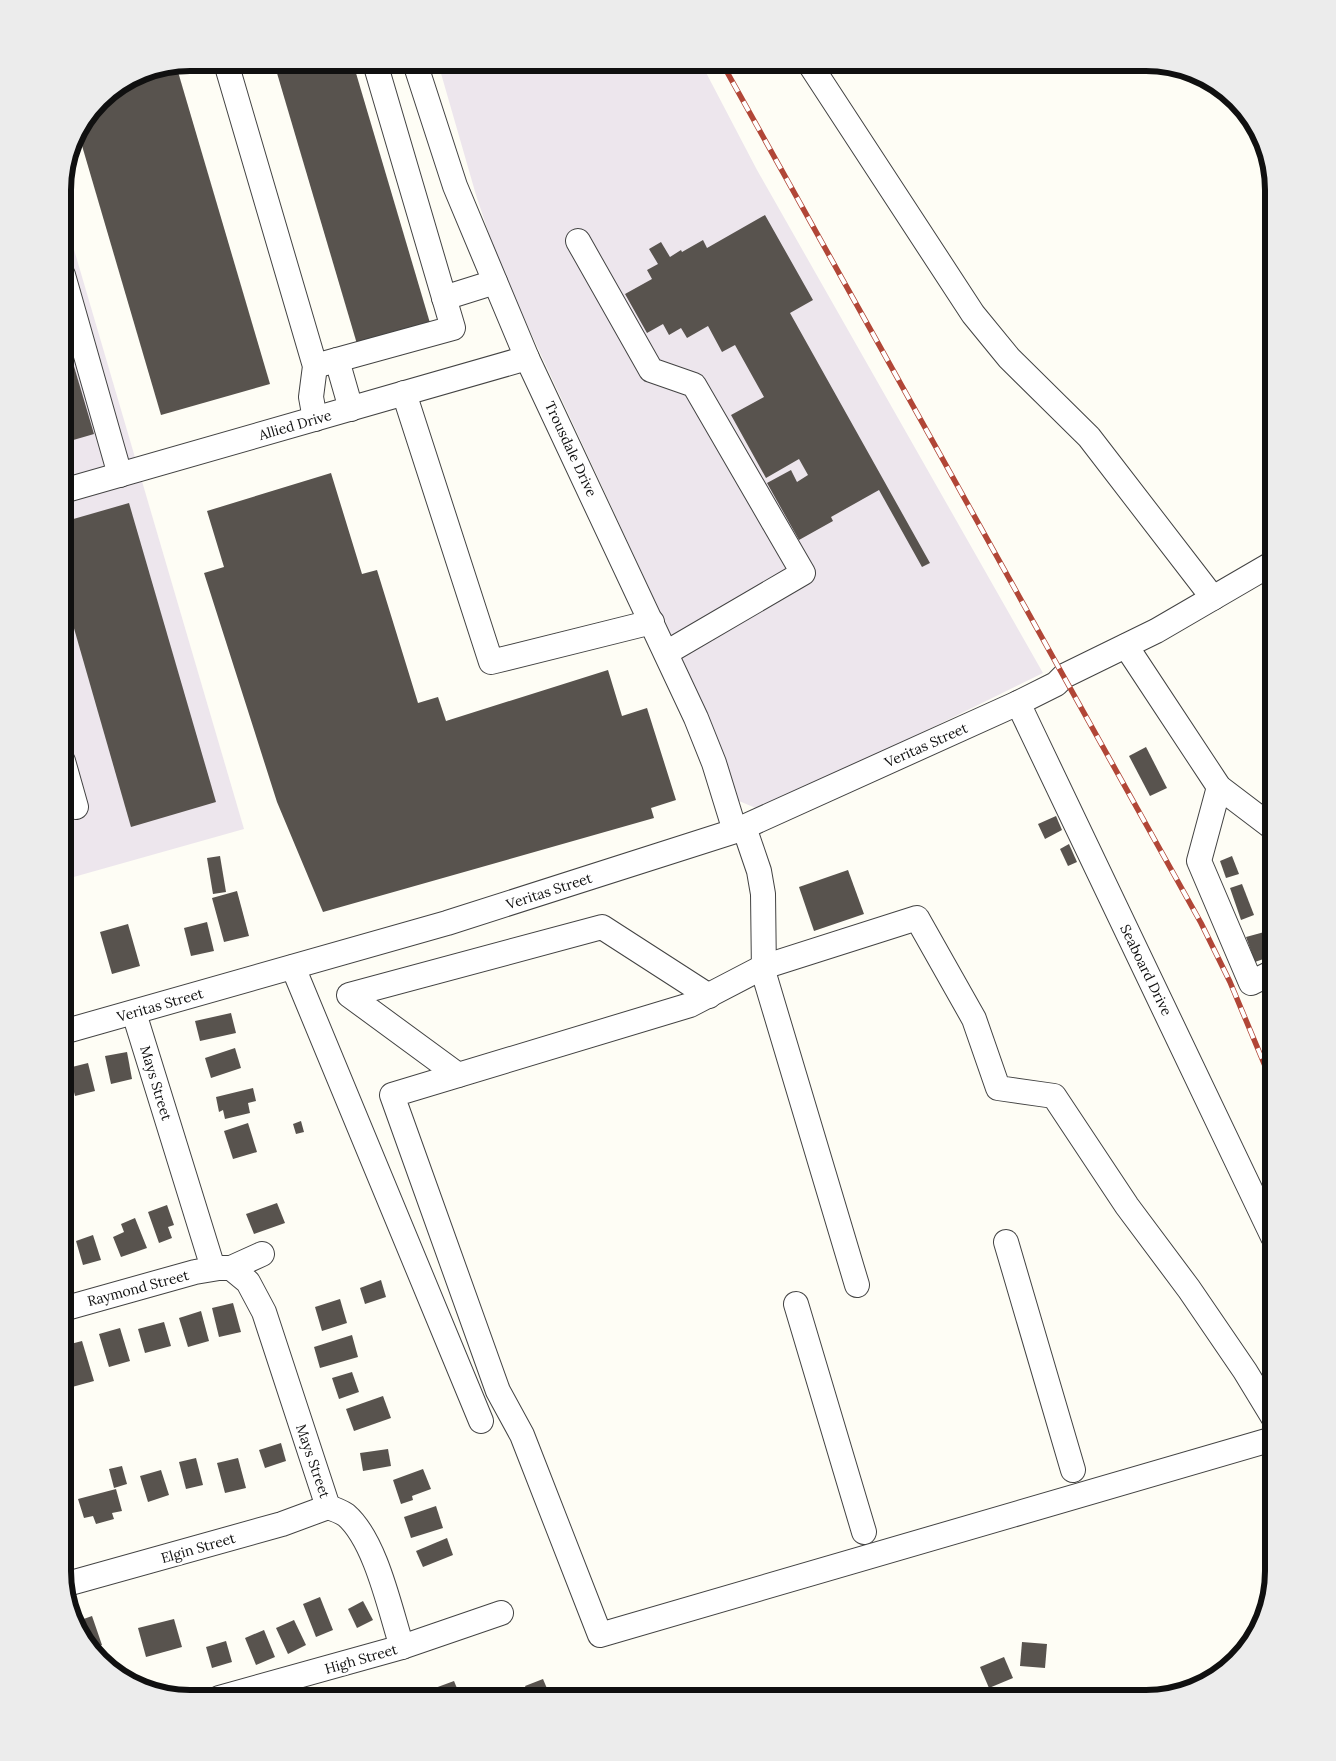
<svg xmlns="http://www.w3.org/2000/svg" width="1336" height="1761" viewBox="0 0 1336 1761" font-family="Lora,serif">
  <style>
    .industrial { fill: #ede6ed }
    .building { fill: #58534e }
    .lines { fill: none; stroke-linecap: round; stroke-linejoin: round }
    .minor-casing { stroke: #434343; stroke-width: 26 }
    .minor { stroke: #fff; stroke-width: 24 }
    .rail-casing { stroke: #b14637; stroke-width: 5.5 }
    .rail { stroke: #fff; stroke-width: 4; stroke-dasharray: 11; stroke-linecap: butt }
    .labels { text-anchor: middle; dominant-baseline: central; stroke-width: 5; stroke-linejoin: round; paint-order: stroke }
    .street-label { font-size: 14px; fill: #101010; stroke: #fff }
    .rim { fill: none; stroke: #101010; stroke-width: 6 }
  </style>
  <rect width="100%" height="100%" fill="#fefdf5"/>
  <g class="industrial">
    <polygon points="438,63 701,63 757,170 1043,673 763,811 739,801 713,726 499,264 476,195"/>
    <polygon points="63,212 244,829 63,880"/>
  </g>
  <g class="building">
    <polygon points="274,63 353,63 430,323 357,344"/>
    <polygon points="176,65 270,384 161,415 78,132 106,94 142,72"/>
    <polygon points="765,215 813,300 790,313 930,563 922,567 879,490 831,517 833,521 799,540 767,483 791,470 797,482 808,475 799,459 766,478 731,415 764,397 735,345 722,352 708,326 687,338 681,328 669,335 663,324 647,333 625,294 652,279 647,270 658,264 649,249 661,242 670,257 681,250 682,252 703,240 707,248"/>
    <polygon points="63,329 94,434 63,443"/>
    <polygon points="331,473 362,574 377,570 418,703 438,697 446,721 608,670 622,716 647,708 676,800 651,808 654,818 323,912 277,802 204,573 224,567 207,511"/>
    <polygon points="129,503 216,802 131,827 63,590 63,522"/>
    <polygon points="1146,747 1167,788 1150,796 1129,756"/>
    <polygon points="1056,816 1062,830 1045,839 1038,824"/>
    <polygon points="1069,844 1077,862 1068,866 1060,849"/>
    <polygon points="220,856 226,892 213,894 207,858"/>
    <polygon points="1232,856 1239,874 1226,878 1220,861"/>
    <polygon points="848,870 864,914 814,931 799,887"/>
    <polygon points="1242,884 1254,915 1241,920 1230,888"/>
    <polygon points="237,891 249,936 224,942 212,898"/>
    <polygon points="207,922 214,951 191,956 184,928"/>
    <polygon points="128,924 140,966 112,974 100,932"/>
    <polygon points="1268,931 1273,946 1266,949 1269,957 1255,962 1246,937"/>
    <polygon points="231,1013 236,1033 200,1041 195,1021"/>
    <polygon points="235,1048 241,1068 211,1078 205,1058"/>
    <polygon points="127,1052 132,1079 111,1084 105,1056"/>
    <polygon points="88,1063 95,1091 75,1096 68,1068"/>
    <polygon points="253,1088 256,1101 248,1103 250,1113 225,1119 223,1110 219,1112 216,1097"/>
    <polygon points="301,1121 304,1132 296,1134 293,1124"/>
    <polygon points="248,1123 257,1152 233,1159 224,1131"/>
    <polygon points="277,1203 285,1223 254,1234 246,1214"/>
    <polygon points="167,1205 174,1225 168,1227 172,1238 159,1243 148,1212"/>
    <polygon points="135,1218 147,1248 121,1257 113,1237 124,1232 121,1224"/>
    <polygon points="93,1235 101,1260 83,1265 76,1241"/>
    <polygon points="66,1241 74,1271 63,1274 63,1242"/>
    <polygon points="381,1280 386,1297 365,1304 360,1288"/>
    <polygon points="340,1299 347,1323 322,1331 315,1307"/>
    <polygon points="233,1303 241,1332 219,1337 212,1308"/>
    <polygon points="201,1311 209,1341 188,1347 179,1318"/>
    <polygon points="164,1322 171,1346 145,1353 138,1329"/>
    <polygon points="120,1328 130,1361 109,1367 99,1334"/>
    <polygon points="352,1335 358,1357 320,1368 314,1347"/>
    <polygon points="82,1341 94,1381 72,1387 63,1354 63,1346"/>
    <polygon points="352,1372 359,1392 339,1399 332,1378"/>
    <polygon points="383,1396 391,1418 354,1431 346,1409"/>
    <polygon points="281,1443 286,1461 265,1468 259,1450"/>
    <polygon points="388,1449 391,1466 363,1471 360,1453"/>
    <polygon points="196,1458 203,1485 186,1489 179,1462"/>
    <polygon points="238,1458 246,1488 225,1493 217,1463"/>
    <polygon points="122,1466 127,1484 114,1488 109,1469"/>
    <polygon points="423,1469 431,1489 412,1496 413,1500 401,1504 393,1480"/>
    <polygon points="161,1470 169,1495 148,1502 140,1476"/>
    <polygon points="116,1489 122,1511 112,1513 114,1519 96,1524 93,1516 84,1518 78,1499"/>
    <polygon points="436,1506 443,1528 411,1538 404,1517"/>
    <polygon points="447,1538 453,1555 423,1567 416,1551"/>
    <polygon points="320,1597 333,1630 316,1637 303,1604"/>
    <polygon points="363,1601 373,1620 357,1628 348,1609"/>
    <polygon points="92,1616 102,1645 92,1649 84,1641 78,1621"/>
    <polygon points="174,1619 182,1647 146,1657 138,1628"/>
    <polygon points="294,1620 306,1645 288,1654 276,1628"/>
    <polygon points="264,1630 275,1657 256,1665 245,1638"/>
    <polygon points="226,1641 232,1662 212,1668 206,1647"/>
    <polygon points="1022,1642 1047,1644 1045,1668 1020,1666"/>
    <polygon points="1004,1657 1013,1678 989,1688 980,1667"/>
    <polygon points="543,1679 551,1698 530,1698 525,1686"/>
    <polygon points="454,1681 461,1698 438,1698 435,1688"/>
    <polygon points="1088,1691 1091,1698 1071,1698"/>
    <polygon points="425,1692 427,1698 408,1698"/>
  </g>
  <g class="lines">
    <g class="minor-casing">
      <g id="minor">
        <polyline points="226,63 315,366 311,397 315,419"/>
        <polyline points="415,63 455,186 527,358 696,718 714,763 735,831"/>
        <polyline points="809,63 973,314 1009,358 1089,437 1213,598"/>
        <polyline points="578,241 651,370 694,385 803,573 666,653"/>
        <polyline points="63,275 120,475"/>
        <polyline points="444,298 495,282"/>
        <polyline points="337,360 351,409"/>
        <polyline points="315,366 453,328 375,63"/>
        <polyline points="404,393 491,662 652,622"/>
        <polyline points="63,491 527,358"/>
        <polyline points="1126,646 1219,787 1273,828"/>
        <polyline points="1018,703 1273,1237"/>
        <polyline points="63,761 76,807"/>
        <polyline points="1219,787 1199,861 1251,983 1273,972"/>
        <polyline points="744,827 759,871 763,894 764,974 857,1285"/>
        <polyline points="293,967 481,1421"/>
        <polyline points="134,1013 213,1268"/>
        <polyline points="63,1032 447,923 735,831 1018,703 1056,684 1064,676 1156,631 1273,563"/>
        <polyline points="458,1075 349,995 602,927 709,996"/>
        <polyline points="1006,1242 1073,1470"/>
        <polyline points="231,1268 248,1282 264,1312 328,1507"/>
        <polyline points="796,1304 864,1532"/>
        <polyline points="63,1309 195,1272 219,1268 231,1268 262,1254"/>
        <polyline points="1273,1439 600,1635 522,1435 498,1391 392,1095 690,1005 763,967 917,918 974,1019 998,1088 1054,1096 1127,1206 1189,1289 1245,1371 1273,1417"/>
        <path d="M 328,1507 C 334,1509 340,1511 346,1515 C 376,1541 390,1610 402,1647"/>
        <polyline points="67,1584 282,1524 328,1507"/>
        <polyline points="219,1698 402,1647 501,1613"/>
      </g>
    </g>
    <use href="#minor" class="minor"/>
    <g class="rail-casing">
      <polyline id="rail" points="722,63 1201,923 1230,982 1273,1085"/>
    </g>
    <use href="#rail" class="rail"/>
  </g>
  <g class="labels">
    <g class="street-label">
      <text transform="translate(295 425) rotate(-16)">Allied Drive</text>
      <text transform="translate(571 449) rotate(65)">Trousdale Drive</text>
      <text transform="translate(926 745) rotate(-24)">Veritas Street</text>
      <text transform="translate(549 891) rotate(-18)">Veritas Street</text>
      <text transform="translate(1146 970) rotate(64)">Seaboard Drive</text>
      <text transform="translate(160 1005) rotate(-16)">Veritas Street</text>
      <text transform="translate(156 1083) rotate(73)">Mays Street</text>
      <text transform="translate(138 1288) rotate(-15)">Raymond Street</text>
      <text transform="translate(313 1461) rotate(71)">Mays Street</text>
      <text transform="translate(198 1548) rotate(-16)">Elgin Street</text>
      <text transform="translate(361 1659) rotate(-16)">High Street</text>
    </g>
  </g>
  <path d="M0 0H1336V1761H0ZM190 71H1146A119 119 0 0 1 1265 190V1571A119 119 0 0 1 1146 1690H190A119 119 0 0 1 71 1571V190A119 119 0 0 1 190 71Z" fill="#ececec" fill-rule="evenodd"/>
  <path class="rim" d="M190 71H1146A119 119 0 0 1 1265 190V1571A119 119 0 0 1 1146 1690H190A119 119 0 0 1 71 1571V190A119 119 0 0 1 190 71Z"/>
</svg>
